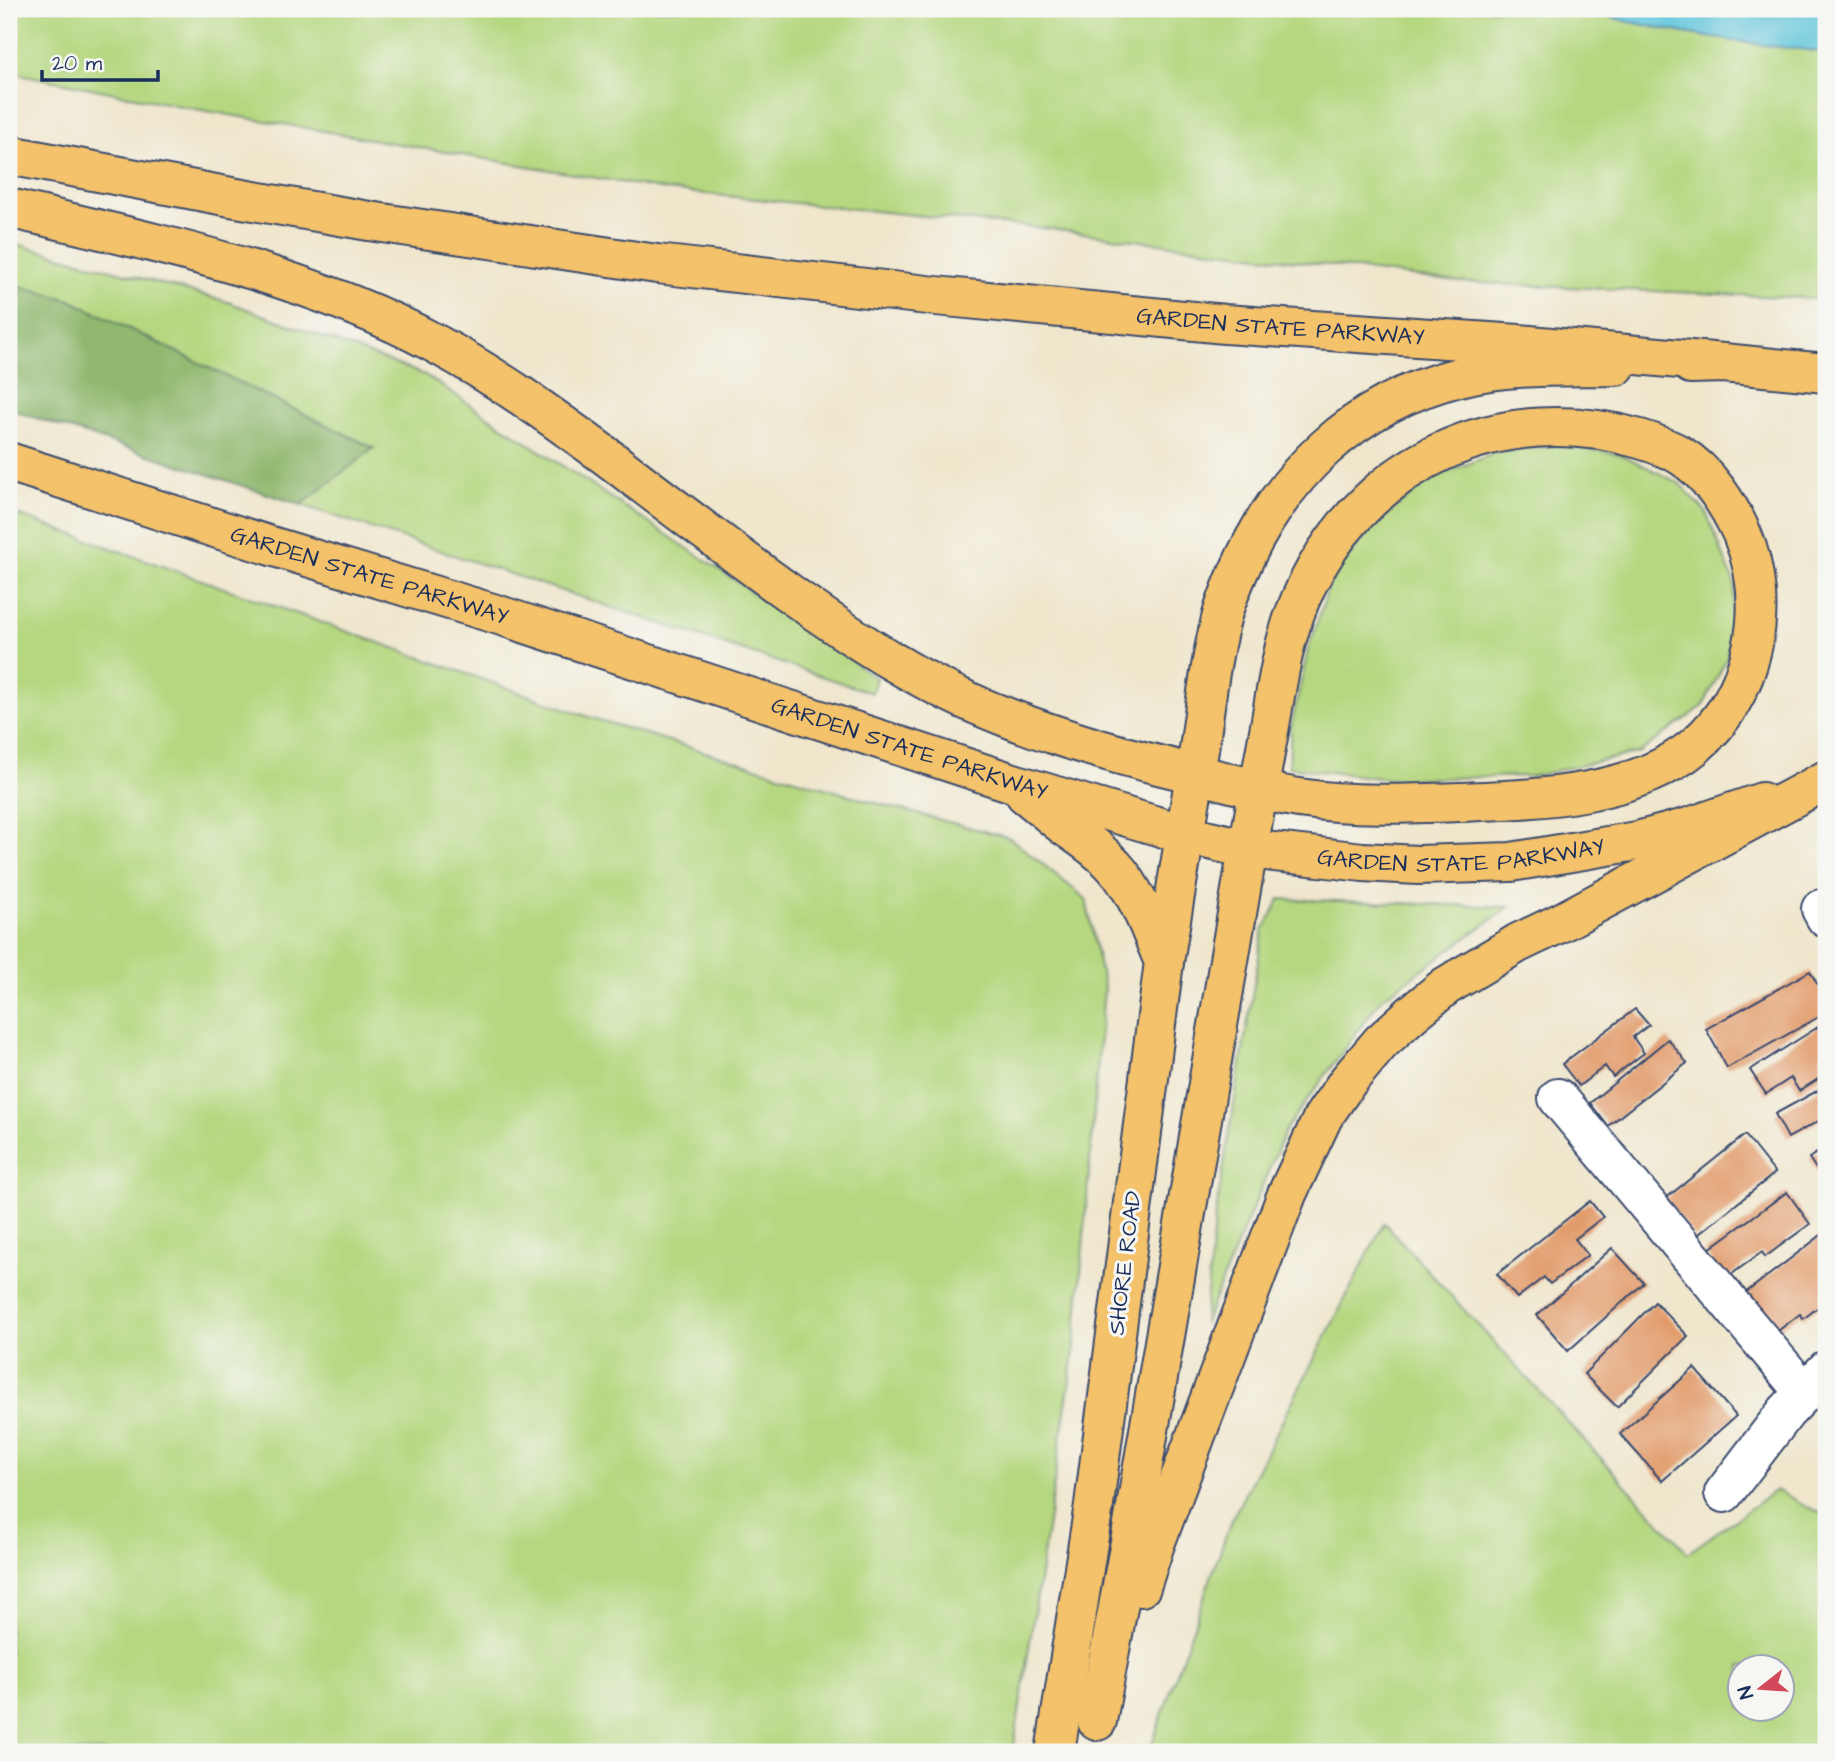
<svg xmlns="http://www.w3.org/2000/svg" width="1835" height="1761" viewBox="0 0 1835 1761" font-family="'Architects Daughter',sans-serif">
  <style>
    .green { fill: #b5d77f; stroke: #68836e; stroke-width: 2; fill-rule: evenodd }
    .forest { fill: #90b86e; stroke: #567466; stroke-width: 2 }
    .water { fill: #5ec5db; stroke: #3c7a9c; stroke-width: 2 }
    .building { fill: #e29c6c }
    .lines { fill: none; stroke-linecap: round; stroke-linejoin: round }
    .street-casing { stroke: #3b4a6e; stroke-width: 42 }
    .primary-casing { stroke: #3b4a6e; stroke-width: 42 }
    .highway-casing { stroke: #3b4a6e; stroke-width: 42 }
    .street { stroke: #fff; stroke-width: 38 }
    .primary { stroke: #f3c26a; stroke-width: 38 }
    .highway { stroke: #f3c26a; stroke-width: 38 }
    .labels { text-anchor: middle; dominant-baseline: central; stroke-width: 6; stroke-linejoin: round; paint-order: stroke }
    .street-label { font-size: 23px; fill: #1b2f5e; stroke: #f6f6f2 }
  </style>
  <rect width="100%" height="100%" fill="#f6f6f2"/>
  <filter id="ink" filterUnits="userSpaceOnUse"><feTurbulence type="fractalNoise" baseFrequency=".0143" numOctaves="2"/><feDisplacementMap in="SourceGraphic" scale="14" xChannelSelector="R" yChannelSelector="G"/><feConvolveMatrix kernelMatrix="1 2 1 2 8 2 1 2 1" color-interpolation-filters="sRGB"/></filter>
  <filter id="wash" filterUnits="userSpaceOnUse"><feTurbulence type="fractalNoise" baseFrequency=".00686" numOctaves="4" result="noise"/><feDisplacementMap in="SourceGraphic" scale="28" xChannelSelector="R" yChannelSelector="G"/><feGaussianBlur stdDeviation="1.57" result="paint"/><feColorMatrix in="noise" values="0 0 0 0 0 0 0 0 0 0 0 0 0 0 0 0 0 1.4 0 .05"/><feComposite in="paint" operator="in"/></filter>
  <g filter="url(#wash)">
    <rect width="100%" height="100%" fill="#efe6cc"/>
    <g class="green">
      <path d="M 9,9 L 1581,9 C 1658,32 1746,44 1826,52 L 1826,299 L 1458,282 L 1051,229 L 666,190 L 201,110 L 9,72 Z"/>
      <polygon points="9,242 228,302 425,375 714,566 876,678 872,693 301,505 373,448 70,300 9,283"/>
      <polygon points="1556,445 1620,454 1679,483 1706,512 1735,585 1727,658 1703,706 1640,752 1533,776 1388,779 1289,767 1291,727 1308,650 1332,577 1378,521 1435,477 1495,453"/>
      <polygon points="9,512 589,717 872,802 1010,838 1086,899 1104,988 1075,1346 1013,1752 9,1752"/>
      <polygon points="1280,899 1509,907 1381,999 1286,1129 1204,1324 1214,1224 1263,931"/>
      <path d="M 1384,1223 L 1688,1553 L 1776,1490 L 1826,1516 L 1826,1752 L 1149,1752 L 1231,1521 ZM 1783,1666 L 1783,1708 L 1741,1708 L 1741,1666 Z"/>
    </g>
    <polygon class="forest" points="9,283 70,300 374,448 301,505 9,409"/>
    <path class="water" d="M 1581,9 L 1826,9 L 1826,52 C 1746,44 1658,32 1581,9 Z"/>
    <g id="blocks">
      <g class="building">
        <polygon points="1810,971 1826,1000 1826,1013 1727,1068 1706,1029"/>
        <polygon points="1635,1009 1649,1025 1633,1037 1644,1053 1613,1077 1605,1066 1579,1086 1562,1064"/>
        <polygon points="1826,1022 1826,1053 1820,1057 1826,1066 1826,1074 1799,1091 1791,1078 1766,1094 1750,1070"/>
        <polygon points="1668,1039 1687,1063 1608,1126 1590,1103"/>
        <polygon points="1826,1086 1826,1117 1788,1138 1775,1114"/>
        <polygon points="1745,1135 1775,1173 1695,1237 1665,1199"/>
        <polygon points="1826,1147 1826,1184 1809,1158"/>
        <polygon points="1787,1192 1810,1224 1765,1257 1762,1252 1725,1279 1705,1252"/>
        <polygon points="1590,1201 1603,1217 1575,1239 1588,1255 1550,1284 1544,1277 1517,1298 1497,1274"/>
        <polygon points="1824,1233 1826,1236 1826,1301 1803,1319 1800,1314 1770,1337 1740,1297"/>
        <polygon points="1612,1248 1644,1283 1568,1351 1537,1315"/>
        <polygon points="1655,1302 1688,1336 1617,1407 1584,1374"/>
        <polygon points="1694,1368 1736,1416 1662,1481 1620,1434"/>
      </g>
    </g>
  </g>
  <g filter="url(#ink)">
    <use href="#blocks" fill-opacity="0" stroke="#3b4a6e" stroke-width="2"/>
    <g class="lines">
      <g class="street-casing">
        <g id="street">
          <polyline points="1821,909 1826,918"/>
          <polyline points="1558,1098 1804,1392"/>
          <polyline points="1724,1493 1786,1412 1826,1370"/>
        </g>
      </g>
      <g class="primary-casing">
        <g id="primary">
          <polyline points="1691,364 1723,363 1826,373"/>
          <path id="s1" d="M 1184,834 L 1248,849 L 1363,862 L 1418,865 L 1511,862 L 1637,841 L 1689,827 L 1762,802"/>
          <path d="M 1164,962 C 1174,900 1185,837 1195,774 C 1204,724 1207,673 1220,623 C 1224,606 1231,589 1238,573 C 1280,476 1353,403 1459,377 C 1510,364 1564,367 1616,366"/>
        </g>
      </g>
      <g class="highway-casing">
        <g id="highway">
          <path id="s2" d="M 9,155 L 231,197 L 369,221 L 657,264 L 936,296 L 1225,324 L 1519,344 L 1723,363"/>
          <path d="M 9,208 C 154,243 304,273 436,344 C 496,376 551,416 606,456 C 668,503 729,550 792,595 C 858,642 929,688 1006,717 C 1069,742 1134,760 1200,775 C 1233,783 1266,793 1299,798 C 1352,806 1406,804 1459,802 C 1535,799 1634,797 1695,746 C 1755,694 1772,606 1742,534 C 1729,505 1708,472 1680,455 C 1668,448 1653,443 1640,439 C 1575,420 1503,423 1441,452 C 1388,476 1345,518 1316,568 C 1287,618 1280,665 1271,720 C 1263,763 1256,806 1248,849 L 1130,1542 L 1097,1721"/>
          <path id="s3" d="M 9,462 L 271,546 L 499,615 L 1010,782 L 1184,834"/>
          <path d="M 1025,794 C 1038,804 1050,815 1063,825 C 1081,838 1099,849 1114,866 C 1138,892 1150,930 1164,962 L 1094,1505 L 1055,1752"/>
          <polyline points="1141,1587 1155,1544 1287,1194 1323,1117 1348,1081 1381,1042 1413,1013 1446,986 1518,943 1560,923 1826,780"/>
        </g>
      </g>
      <use href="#street" class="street"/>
      <use href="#primary" class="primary"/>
      <use href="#highway" class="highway"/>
    </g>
  </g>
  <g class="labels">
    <g class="street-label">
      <text stroke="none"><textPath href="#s2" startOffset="1284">GARDEN STATE PARKWAY</textPath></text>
      <text stroke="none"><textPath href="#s3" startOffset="378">GARDEN STATE PARKWAY</textPath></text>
      <text stroke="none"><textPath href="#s3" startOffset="945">GARDEN STATE PARKWAY</textPath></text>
      <text stroke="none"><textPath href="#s1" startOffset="280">GARDEN STATE PARKWAY</textPath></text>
      <text transform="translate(1125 1263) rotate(-83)">SHORE ROAD</text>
    </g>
  </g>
  <rect width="1835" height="1761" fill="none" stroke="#f6f6f2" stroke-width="35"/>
  <g transform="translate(1761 1688) rotate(253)"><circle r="33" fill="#f6f6f2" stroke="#9ea6b7" stroke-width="2"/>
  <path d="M0-5L12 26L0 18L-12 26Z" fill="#d1495b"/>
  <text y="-10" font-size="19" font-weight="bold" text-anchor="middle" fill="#1b2f5e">N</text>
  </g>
  <path d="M42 70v10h116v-10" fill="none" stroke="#1b2f5e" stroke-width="3.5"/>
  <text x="52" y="70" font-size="21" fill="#1b2f5e" stroke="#f6f6f2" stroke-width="5" paint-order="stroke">20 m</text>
</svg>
